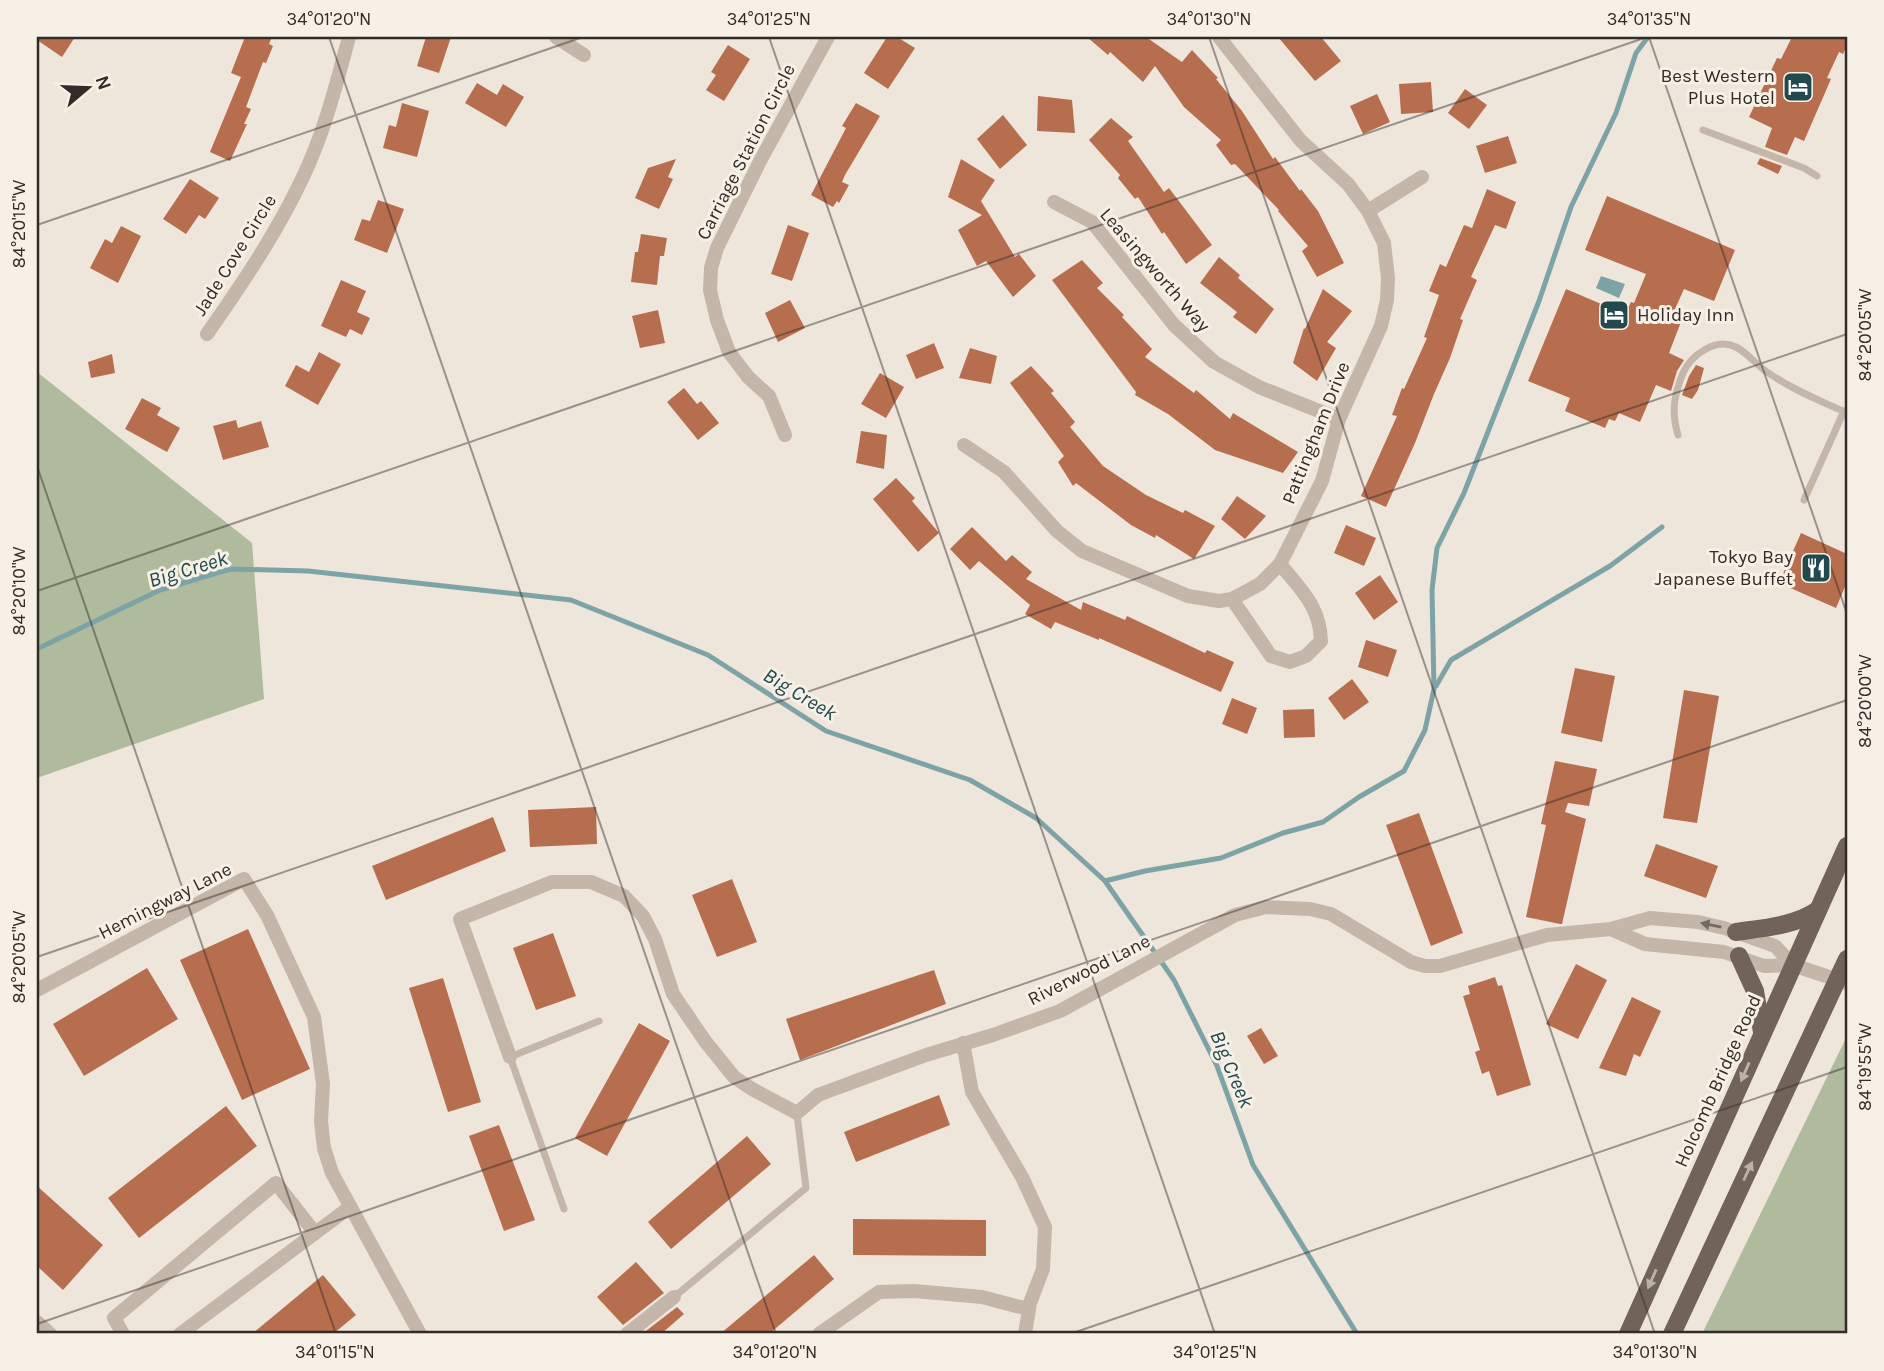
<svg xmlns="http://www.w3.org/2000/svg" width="1884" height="1371" viewBox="0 0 1884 1371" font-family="Karla,sans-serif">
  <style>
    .green { fill: #afbb9c }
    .water { fill: #7da3a7 }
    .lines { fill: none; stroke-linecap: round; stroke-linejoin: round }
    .stream { stroke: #7da3a7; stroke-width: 5 }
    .building { fill: #b76e4f }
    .lane { stroke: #c4b6a8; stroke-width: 7 }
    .street { stroke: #c4b6a8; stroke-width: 14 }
    .primary { stroke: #72635a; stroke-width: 18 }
    .oneway { fill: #746a61 }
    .oneway2 { fill: #bbb1a7 }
    .ticks { fill: none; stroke: #322b27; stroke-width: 2; stroke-opacity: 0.45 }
    .labels { text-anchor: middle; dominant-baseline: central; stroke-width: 6; stroke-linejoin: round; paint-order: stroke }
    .poi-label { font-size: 19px; fill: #322b27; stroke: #f6f0e6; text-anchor: end }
    .street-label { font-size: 19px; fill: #322b27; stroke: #f6f0e6 }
    .water-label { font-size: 21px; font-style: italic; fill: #22494e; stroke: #f6f0e6 }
    .neatline { fill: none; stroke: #322b27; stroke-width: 2.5 }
    .ticks-label { font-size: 18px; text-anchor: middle; fill: #322b27 }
  </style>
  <rect width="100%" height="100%" fill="#eee6da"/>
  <g class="green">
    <polygon points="37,372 252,543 264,699 37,778"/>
    <polygon points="1847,1036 1847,1334 1702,1334"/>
  </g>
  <polygon class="water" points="1601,276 1625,284 1619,298 1596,288"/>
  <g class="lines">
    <g class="stream">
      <polyline points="37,649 160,590 230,569 308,571 571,600 708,655 826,731 970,780 1036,818 1105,881 1174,980 1217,1066 1253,1165 1357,1334"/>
      <polyline points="1436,686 1451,660 1610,566 1662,527"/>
      <polyline points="1105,881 1145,871 1221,858 1283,833 1323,822 1359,797 1404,771 1425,730 1434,689 1432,590 1437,548 1464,493 1484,442 1539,301 1571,207 1616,113 1636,53 1648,37"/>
    </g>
  </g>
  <g class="building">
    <polygon points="37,37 75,37 62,57 37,40"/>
    <polygon points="245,37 272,37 269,44 273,46 266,63 263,62 246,107 251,109 244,124 247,124 230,161 210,152 241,77 231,73"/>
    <polygon points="426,37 451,37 439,73 417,66"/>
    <polygon points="887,37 897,37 915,48 888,89 864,73"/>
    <polygon points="1087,37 1146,37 1182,62 1192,50 1218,78 1216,79 1242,111 1273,159 1275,157 1300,191 1301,189 1318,211 1344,263 1317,277 1302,251 1308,246 1278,211 1279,210 1235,164 1231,165 1216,145 1221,140 1184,107 1155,66 1143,82 1110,52 1108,55"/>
    <polygon points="1278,37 1321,37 1341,61 1315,81"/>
    <polygon points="1792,37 1847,37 1847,45 1843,54 1839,52 1827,78 1831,79 1804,141 1795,137 1787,155 1765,147 1772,128 1749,117 1777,58 1781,59"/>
    <polygon points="728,45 750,59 724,101 706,90 716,75 711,72"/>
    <polygon points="1431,82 1433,112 1401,114 1399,84"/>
    <polygon points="477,83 497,95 503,84 524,97 506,127 465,103"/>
    <polygon points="1465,89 1487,105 1469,129 1448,113"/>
    <polygon points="1377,94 1390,122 1363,134 1350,106"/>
    <polygon points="1038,96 1072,100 1075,133 1037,131"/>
    <polygon points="402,103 429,111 417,157 383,148 389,125 396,127"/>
    <polygon points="856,103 880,116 845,175 842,182 849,185 839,203 837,201 833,207 811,195 846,128 842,126"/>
    <polygon points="1003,115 1027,145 1000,169 977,139"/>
    <polygon points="1111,118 1133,137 1128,141 1164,192 1169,188 1212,245 1186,264 1164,232 1162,234 1138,197 1135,199 1118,178 1120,175 1089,140"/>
    <polygon points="1508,136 1517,163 1485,173 1476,146"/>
    <polygon points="1760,158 1782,166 1778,174 1757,164"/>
    <polygon points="676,159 668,177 673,179 659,209 635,198 648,168"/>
    <polygon points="961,159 995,180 981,201 1015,257 1019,254 1036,276 1013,297 986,261 977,266 958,230 982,215 948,197"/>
    <polygon points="190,179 219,198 205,219 199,215 186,234 163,219"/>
    <polygon points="1487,189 1516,202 1506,229 1495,225 1471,277 1477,280 1460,319 1463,320 1450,358 1434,394 1415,443 1386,507 1361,496 1397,416 1392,415 1402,388 1404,389 1427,338 1424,337 1439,295 1429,291 1440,264 1446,267 1464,225 1472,228"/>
    <polygon points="1607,196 1735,250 1714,301 1684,289 1671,318 1681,322 1669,353 1684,360 1677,371 1671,391 1656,385 1640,422 1619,413 1615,421 1609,419 1605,428 1565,411 1570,398 1528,381 1566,289 1606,306 1609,300 1628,308 1631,302 1634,303 1646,274 1585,250"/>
    <polygon points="378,200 404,209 387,253 354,240 362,219 370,221"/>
    <polygon points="788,225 809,233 792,281 771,274"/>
    <polygon points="121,226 141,236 118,283 90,268 105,239 112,243"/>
    <polygon points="641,234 667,238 664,256 660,256 657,285 631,282 635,252 638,252"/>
    <polygon points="1219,257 1240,275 1238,278 1274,309 1256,334 1233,317 1237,312 1200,283"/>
    <polygon points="1082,260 1103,283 1097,288 1124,315 1122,317 1152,349 1145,357 1194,393 1196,390 1230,419 1233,413 1298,452 1283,473 1215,450 1168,414 1135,395 1136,392 1052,280"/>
    <polygon points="341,280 366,291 357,312 370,318 362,335 350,329 346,337 321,326"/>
    <polygon points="1323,289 1352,311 1327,342 1336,348 1317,381 1293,363 1304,328 1305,329"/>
    <polygon points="790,300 805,328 778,342 765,313"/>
    <polygon points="658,310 665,343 640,348 632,316"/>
    <polygon points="934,343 944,368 916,379 906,355"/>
    <polygon points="970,348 997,356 991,384 959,378"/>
    <polygon points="319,352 341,364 318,405 285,386 296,365 309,372"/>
    <polygon points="112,354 115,373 91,378 88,362"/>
    <polygon points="1696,365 1704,368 1698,390 1692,399 1682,395 1689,376"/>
    <polygon points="1031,366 1054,391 1051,393 1075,422 1070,427 1103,466 1146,495 1183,513 1185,510 1215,526 1194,559 1156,535 1155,538 1131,525 1076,483 1073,486 1058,462 1064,456 1010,383"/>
    <polygon points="880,373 904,387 886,418 861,404"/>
    <polygon points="684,388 697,404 701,401 719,423 698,440 667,402"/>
    <polygon points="142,398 161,408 157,415 180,428 167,452 125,429"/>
    <polygon points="236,420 238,428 261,421 269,447 223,460 213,426"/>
    <polygon points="861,431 887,435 884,469 856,463"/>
    <polygon points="896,478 915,498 912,501 939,533 918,552 873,499"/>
    <polygon points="1237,496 1266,516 1245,539 1221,519"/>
    <polygon points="1346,525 1376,538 1364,566 1334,553"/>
    <polygon points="972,527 1006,561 1012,555 1032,572 1026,579 1081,610 1083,602 1125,620 1127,616 1205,653 1207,650 1234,662 1221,692 1099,638 1099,640 1055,622 1051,629 1025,614 1030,605 979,561 970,570 950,549"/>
    <polygon points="1801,533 1847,554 1847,582 1836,608 1779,583"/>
    <polygon points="1380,575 1398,602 1374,620 1355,593"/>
    <polygon points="1366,640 1397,650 1388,677 1358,667"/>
    <polygon points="1575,668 1615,676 1602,742 1561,733"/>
    <polygon points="1352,679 1369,702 1344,720 1328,698"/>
    <polygon points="1684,690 1719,696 1697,823 1663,818"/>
    <polygon points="1232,698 1257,708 1247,734 1222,724"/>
    <polygon points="1314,709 1315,737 1284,738 1283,710"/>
    <polygon points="1555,761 1597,769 1589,806 1568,803 1565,812 1586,819 1562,924 1560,924 1526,917 1546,825 1541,824"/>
    <polygon points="596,807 597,844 530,847 528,810"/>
    <polygon points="1419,813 1463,933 1431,946 1386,825"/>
    <polygon points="493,817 506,851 386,900 372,866"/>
    <polygon points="1656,844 1718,866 1706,898 1644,876"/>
    <polygon points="732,879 757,942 717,957 692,895"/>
    <polygon points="248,929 310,1069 242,1100 180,960"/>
    <polygon points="553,933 576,996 536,1010 513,948"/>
    <polygon points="1576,964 1607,980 1578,1039 1546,1024"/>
    <polygon points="147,968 178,1019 84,1076 53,1024"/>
    <polygon points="934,970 946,1004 800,1060 786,1019"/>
    <polygon points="1495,977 1498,986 1502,985 1531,1085 1497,1096 1489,1071 1482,1074 1475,1052 1480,1050 1463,996 1470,994 1468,986"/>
    <polygon points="443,978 481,1102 448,1112 409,988"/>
    <polygon points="1632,997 1661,1011 1640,1057 1634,1054 1626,1076 1599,1068"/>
    <polygon points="639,1023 670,1041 607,1156 575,1138"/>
    <polygon points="1261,1028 1278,1056 1264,1064 1247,1036"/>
    <polygon points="939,1095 950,1125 856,1162 844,1132"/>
    <polygon points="226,1106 257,1146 139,1238 108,1198"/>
    <polygon points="499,1125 535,1220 504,1231 469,1136"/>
    <polygon points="747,1136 771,1164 671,1249 648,1222"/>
    <polygon points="37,1186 103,1245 63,1290 37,1266"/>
    <polygon points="853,1219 986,1220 986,1256 853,1255"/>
    <polygon points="814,1255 834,1279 769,1334 720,1334"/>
    <polygon points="636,1262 664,1293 623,1325 597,1297"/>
    <polygon points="323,1275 356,1315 333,1334 252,1334"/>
    <polygon points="677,1307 684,1314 661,1334 642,1334"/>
  </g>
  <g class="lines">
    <g class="lane">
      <polyline points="1703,130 1804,168 1817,176"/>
      <path d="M 1678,435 C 1671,412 1674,395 1683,373 C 1691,355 1716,337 1736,347 C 1748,353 1758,367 1770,374 C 1793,390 1821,401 1847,413"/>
      <polyline points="1804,500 1844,411"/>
      <polyline points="564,1209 510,1057 599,1021"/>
      <polyline points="674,1297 806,1188 797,1114"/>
    </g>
    <g class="street">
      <polyline points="556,37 584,55"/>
      <polyline points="1054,202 1092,222 1174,325 1214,362 1259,387 1339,419"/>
      <polyline points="1368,211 1422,177"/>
      <path d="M 207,334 C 242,284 276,234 302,179 C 324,134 336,85 349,37"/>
      <polyline points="785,435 769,396 748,377 729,352 717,320 710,290 711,268 717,248 760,161 828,37"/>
      <polyline points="964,445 1004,472 1057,531 1082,551 1188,596 1219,601 1232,599 1260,584 1280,564 1322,481 1339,419 1381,326 1387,300 1388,278 1384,243 1368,211 1348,184 1301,141 1219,37"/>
      <path d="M 1232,599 L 1271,656 L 1290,662 L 1306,656 L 1321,641 C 1320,606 1301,590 1280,564"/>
      <polyline points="1611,929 1645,944 1724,952 1764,966 1793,965 1847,983"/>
      <polyline points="37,990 244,879 267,915 314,1017 323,1084 321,1121 324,1148 332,1173 420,1334"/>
      <polyline points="963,1043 972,1092 1022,1177 1045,1227 1043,1269 1030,1303 1025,1334"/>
      <polyline points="510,1057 460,919 552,882 591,882 624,896 643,916 655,939 673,994 705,1041 734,1077 752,1089 797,1113 818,1095 926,1055 993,1035 1060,1011 1235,915 1266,907 1310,909 1331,914 1411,962 1425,966 1440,966 1547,935 1611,929 1650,918 1698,922 1724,928 1775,946 1793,965"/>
      <polyline points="37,1322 50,1334"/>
      <polyline points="123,1334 114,1318 276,1183 315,1233"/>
      <polyline points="180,1334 350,1207"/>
      <polyline points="627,1334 674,1297"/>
      <polyline points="819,1334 879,1292 914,1291 982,1297 1028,1309"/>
    </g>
    <g class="primary">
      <path d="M 1736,932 C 1763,928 1795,926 1818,910"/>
      <polyline points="1739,956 1755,991 1762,1032"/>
      <polyline points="1628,1334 1847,846"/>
      <polyline points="1672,1334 1847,959"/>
    </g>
  </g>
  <defs><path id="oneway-solid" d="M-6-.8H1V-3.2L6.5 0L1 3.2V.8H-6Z" transform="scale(1.75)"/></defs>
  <use class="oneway" href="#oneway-solid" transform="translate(1711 925) rotate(-169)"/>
  <g class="oneway2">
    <use href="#oneway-solid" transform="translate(1745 1072) rotate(114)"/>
    <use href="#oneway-solid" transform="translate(1748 1171) rotate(-65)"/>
    <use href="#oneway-solid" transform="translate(1652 1279) rotate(114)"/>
  </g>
  <path class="ticks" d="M 329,37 L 776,1334M 769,37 L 1215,1334M 1209,37 L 1655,1334M 1649,37 L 1847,614M 37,225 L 583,37M 37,466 L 336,1334M 37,591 L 1647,37M 37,957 L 1847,334M 37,1324 L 1847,700M 1070,1334 L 1847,1067"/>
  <defs>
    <g id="hotel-square" transform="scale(1.575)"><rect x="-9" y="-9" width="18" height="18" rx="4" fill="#22494e" stroke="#f6f0e6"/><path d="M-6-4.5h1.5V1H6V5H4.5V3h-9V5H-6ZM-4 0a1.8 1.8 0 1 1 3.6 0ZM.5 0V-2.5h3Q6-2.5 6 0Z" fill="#fff"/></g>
    <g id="restaurant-square" transform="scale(1.575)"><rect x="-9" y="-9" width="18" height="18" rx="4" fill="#22494e" stroke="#f6f0e6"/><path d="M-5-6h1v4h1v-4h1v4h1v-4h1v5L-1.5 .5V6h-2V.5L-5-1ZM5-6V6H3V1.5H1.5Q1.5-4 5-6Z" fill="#fff"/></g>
  </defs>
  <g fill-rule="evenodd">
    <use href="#hotel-square" x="1798" y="87"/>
    <use href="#hotel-square" x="1614" y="315"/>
    <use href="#restaurant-square" x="1816" y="568"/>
  </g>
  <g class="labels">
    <g class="poi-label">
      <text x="1775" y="76">Best Western<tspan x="1775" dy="22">Plus Hotel</tspan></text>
      <text x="1637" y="315" text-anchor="start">Holiday Inn</text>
      <text x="1793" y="557">Tokyo Bay<tspan x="1793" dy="22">Japanese Buffet</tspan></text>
    </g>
    <g class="street-label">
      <text transform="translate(746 152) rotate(-63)">Carriage Station Circle</text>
      <text transform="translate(235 255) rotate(-58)">Jade Cove Circle</text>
      <text transform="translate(1155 270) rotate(49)">Leasingworth Way</text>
      <text transform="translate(1316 433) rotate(-68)">Pattingham Drive</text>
      <text transform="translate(165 901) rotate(-27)">Hemingway Lane</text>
      <text transform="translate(1089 970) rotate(-27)">Riverwood Lane</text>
      <text transform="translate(1718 1081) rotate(-66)">Holcomb Bridge Road</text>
    </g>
    <g class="water-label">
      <text transform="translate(188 569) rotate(-17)">Big Creek</text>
      <text transform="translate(800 694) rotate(31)">Big Creek</text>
      <text transform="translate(1232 1069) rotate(67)">Big Creek</text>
    </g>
  </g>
  <rect width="1884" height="1371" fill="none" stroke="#f6f0e6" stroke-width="77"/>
  <g transform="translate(88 88) rotate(71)" stroke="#f6f0e6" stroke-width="5" paint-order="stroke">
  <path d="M0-5L12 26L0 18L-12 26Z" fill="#322b27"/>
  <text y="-10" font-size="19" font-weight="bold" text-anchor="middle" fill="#322b27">N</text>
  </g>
  <rect x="38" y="38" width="1808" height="1294" class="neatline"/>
  <g class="ticks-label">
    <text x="329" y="25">34°01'20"N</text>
    <text x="769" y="25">34°01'25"N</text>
    <text x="1209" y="25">34°01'30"N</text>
    <text x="1649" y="25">34°01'35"N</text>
    <text transform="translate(19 224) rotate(-90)" y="6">84°20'15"W</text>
    <text transform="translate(1865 335) rotate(-90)" y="6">84°20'05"W</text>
    <text transform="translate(19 591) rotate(-90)" y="6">84°20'10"W</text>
    <text transform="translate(1865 701) rotate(-90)" y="6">84°20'00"W</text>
    <text transform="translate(19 957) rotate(-90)" y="6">84°20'05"W</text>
    <text transform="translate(1865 1067) rotate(-90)" y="6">84°19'55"W</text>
    <text x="335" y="1358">34°01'15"N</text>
    <text x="775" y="1358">34°01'20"N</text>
    <text x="1215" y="1358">34°01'25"N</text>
    <text x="1655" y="1358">34°01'30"N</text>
  </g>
</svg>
